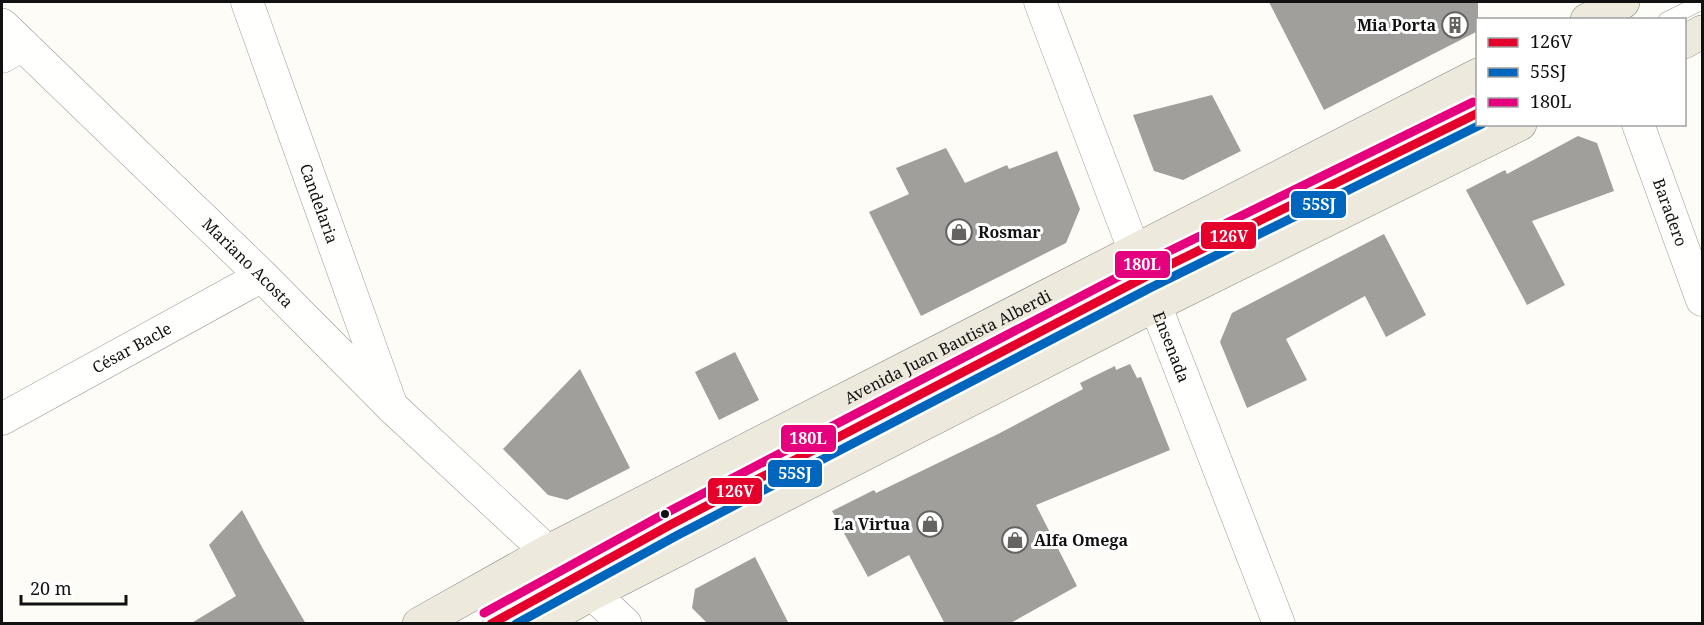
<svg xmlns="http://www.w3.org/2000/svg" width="1704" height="625" viewBox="0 0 1704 625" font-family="'Noto Serif',serif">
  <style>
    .building { fill: #a19f9c }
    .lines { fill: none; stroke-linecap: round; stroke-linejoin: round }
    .service-casing { stroke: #979795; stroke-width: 16 }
    .minor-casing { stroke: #979795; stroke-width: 33 }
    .tertiary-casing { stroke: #979795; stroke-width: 34 }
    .primary-casing { stroke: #858482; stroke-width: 34 }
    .service { stroke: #fffffe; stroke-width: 15 }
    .minor { stroke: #fffffe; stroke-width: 32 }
    .tertiary { stroke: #fffffe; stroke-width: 33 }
    .primary { stroke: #ede9dc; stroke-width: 33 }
    .bus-1-casing { stroke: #fff; stroke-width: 14 }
    .bus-2-casing { stroke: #fff; stroke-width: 14 }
    .bus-3-casing { stroke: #fff; stroke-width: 14 }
    .bus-1 { stroke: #e4002b; stroke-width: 9 }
    .bus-2 { stroke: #0065bd; stroke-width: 9 }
    .bus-3 { stroke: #e5007d; stroke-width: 9 }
    .bus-dot { fill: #111; stroke: #fff; stroke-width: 2 }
    .labels { text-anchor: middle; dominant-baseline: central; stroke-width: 6; stroke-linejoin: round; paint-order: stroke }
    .poi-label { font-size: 16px; font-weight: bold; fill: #111; stroke: #fff; text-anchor: end }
    .street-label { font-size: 16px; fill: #111; stroke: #fff }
    .line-badge { stroke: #fff; stroke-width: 2 }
    .badge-label { font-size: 16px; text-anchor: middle; font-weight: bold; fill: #fff }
  </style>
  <rect width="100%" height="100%" fill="#fdfcf7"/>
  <g class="building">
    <polygon points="1269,2 1478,2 1478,31 1324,110"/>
    <polygon points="1212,95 1241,151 1183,180 1154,171 1133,115"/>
    <polygon points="1578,136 1597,143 1614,191 1532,221 1565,285 1527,305 1466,190 1505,170 1507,174"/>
    <polygon points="946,148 965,183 1007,165 1009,169 1057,151 1080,209 1066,243 921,316 869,212 909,194 896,168"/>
    <polygon points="1384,234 1426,315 1386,337 1365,296 1286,339 1307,380 1247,408 1220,342 1232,313"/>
    <polygon points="735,352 759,400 719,420 695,372"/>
    <polygon points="1130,364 1137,378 1141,377 1170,450 1036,505 1077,586 1009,624 945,624 909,555 868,577 832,511 874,490 876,493 998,434 1083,389 1080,383 1115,366 1116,370"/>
    <polygon points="580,369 630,468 567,500 548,495 503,449"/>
    <polygon points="242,510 263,549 306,624 190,624 236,596 209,545"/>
    <polygon points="755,557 789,624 708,624 692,608 695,589"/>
  </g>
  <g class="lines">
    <g class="service-casing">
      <g id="service">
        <polyline points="1666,20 1702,2"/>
        <polyline points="490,624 670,525 1145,277 1478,113"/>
      </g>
    </g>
    <g class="minor-casing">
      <g id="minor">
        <path id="s1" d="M 247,2 L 392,407"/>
        <path id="s2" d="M 1040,2 L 1134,250 L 1279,624"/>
        <polyline points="2,57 23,45"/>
        <path id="s3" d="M 1638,124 L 1702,300"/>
        <path id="s4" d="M 2,419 L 262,276"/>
      </g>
    </g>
    <g class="tertiary-casing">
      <g id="tertiary">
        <path id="s5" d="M 2,25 L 262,276 L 392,407 L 625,624"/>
      </g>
    </g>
    <g class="primary-casing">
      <g id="primary">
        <polyline points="1587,20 1623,2"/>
        <polyline points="1684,42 1702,32"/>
        <path id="s6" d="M 419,624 L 547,552 L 1478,75"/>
        <polyline points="538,624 593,593 1155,305 1520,124"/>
      </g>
    </g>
    <use href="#service" class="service"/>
    <use href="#minor" class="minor"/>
    <use href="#tertiary" class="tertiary"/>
    <use href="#primary" class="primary"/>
    <g class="bus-1-casing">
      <polyline id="bus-1" points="491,624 670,525 1145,277 1478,113"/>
    </g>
    <g class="bus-2-casing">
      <polyline id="bus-2" points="516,624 676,536 1150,288 1482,124"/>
    </g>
    <g class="bus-3-casing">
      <polyline id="bus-3" points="484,613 664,514 1139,266 1473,102"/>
    </g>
    <use href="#bus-1" class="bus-1"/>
    <use href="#bus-2" class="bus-2"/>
    <use href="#bus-3" class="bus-3"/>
  </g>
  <defs>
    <g id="building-ring" transform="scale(1.35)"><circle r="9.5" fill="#fff" stroke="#646362" stroke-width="1.5"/><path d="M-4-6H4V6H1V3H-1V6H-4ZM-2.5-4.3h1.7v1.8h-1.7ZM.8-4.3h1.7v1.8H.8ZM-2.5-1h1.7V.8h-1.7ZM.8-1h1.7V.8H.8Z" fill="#646362"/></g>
    <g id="shop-ring" transform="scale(1.35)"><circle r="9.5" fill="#fff" stroke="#646362" stroke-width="1.5"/><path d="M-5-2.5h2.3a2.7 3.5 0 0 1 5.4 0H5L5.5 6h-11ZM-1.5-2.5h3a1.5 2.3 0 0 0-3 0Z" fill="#646362"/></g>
  </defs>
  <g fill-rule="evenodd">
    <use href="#building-ring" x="1455" y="25"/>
    <use href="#shop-ring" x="959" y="232"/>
    <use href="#shop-ring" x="930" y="524"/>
    <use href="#shop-ring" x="1015" y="540"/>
  </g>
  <circle class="bus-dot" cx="665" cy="514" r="5"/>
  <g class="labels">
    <g class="poi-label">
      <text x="1436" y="25">Mia Porta</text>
      <text x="978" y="232" text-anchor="start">Rosmar</text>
      <text x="910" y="524">La Virtua</text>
      <text x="1034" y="540" text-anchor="start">Alfa Omega</text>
    </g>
    <g class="street-label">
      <text stroke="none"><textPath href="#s1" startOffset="214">Candelaria</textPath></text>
      <text stroke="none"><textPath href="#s3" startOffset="94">Baradero</textPath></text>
      <text stroke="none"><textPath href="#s5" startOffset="342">Mariano Acosta</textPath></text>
      <text stroke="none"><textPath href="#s6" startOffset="597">Avenida Juan Bautista Alberdi</textPath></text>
      <text stroke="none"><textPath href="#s4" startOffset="148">César Bacle</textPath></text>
      <text stroke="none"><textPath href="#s2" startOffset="369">Ensenada</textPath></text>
    </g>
  </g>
  <g class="line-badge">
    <rect x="1290" y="190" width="57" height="29" rx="6" fill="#0065bd"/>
    <rect x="1200" y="221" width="57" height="29" rx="6" fill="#e4002b"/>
    <rect x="1114" y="250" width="57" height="29" rx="6" fill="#e5007d"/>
    <rect x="780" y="424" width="57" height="29" rx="6" fill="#e5007d"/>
    <rect x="767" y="459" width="56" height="29" rx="6" fill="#0065bd"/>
    <rect x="707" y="477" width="56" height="28" rx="6" fill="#e4002b"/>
  </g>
  <g class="badge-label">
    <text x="1319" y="210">55SJ</text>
    <text x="1229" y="242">126V</text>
    <text x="1142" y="270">180L</text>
    <text x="808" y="444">180L</text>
    <text x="795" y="479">55SJ</text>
    <text x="735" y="497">126V</text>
  </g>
  <rect width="1704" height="625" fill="none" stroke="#111111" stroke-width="6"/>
  <rect x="1476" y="18" width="210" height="108" fill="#ffffff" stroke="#a0a0a0" stroke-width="1.5"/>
  <rect x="1488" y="38" width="30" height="9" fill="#e4002b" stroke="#a0a0a0" stroke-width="1.5"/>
  <text x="1530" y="48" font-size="18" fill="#111111">126V</text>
  <rect x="1488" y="68" width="30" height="9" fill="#0065bd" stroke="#a0a0a0" stroke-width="1.5"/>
  <text x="1530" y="78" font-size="18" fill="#111111">55SJ</text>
  <rect x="1488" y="98" width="30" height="9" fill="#e5007d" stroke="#a0a0a0" stroke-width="1.5"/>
  <text x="1530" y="108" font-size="18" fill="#111111">180L</text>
  <path d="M21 595v9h105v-9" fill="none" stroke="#111111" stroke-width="3"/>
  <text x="30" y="595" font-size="18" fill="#111111" stroke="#ffffff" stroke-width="4.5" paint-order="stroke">20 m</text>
</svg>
